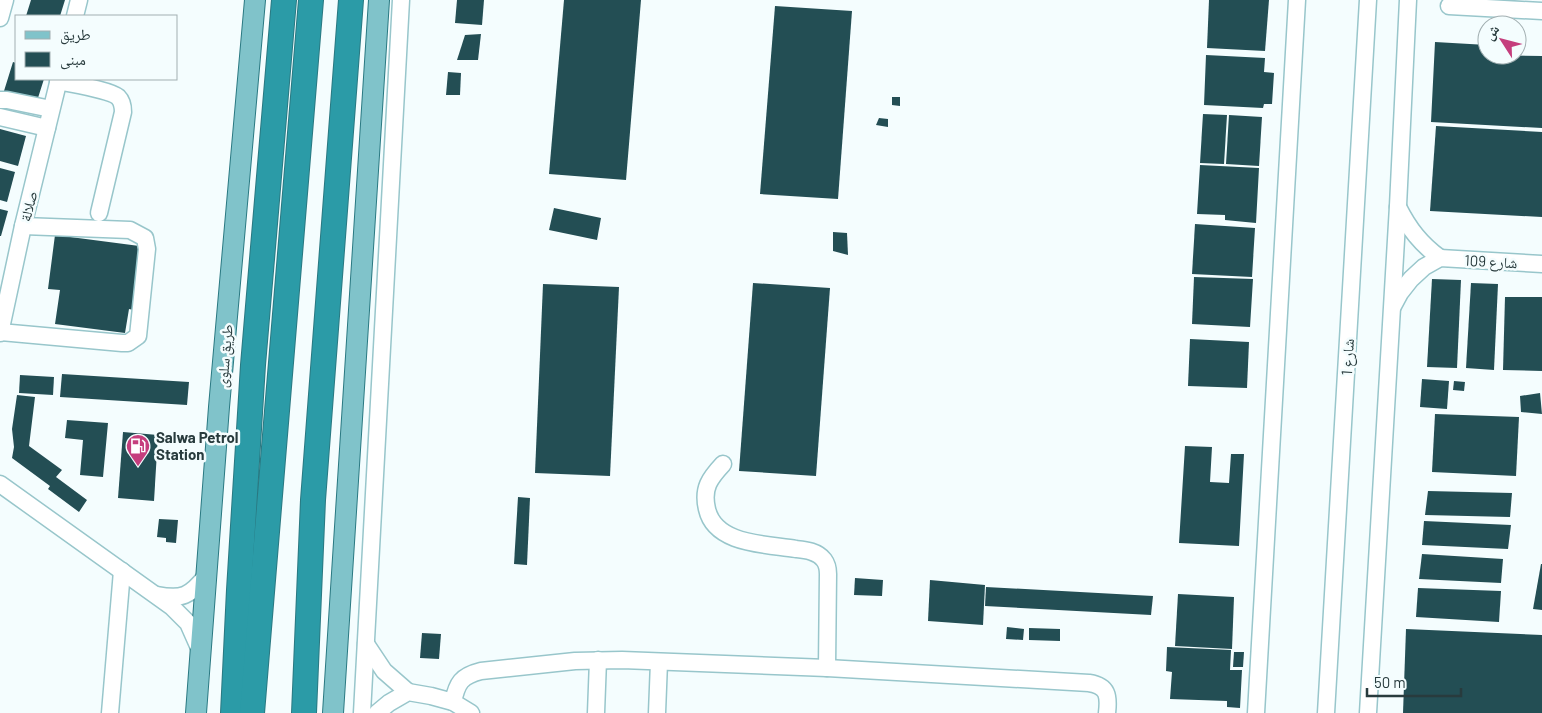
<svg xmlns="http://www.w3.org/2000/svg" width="1542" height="713" viewBox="0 0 1542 713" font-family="Barlow,'Noto Naskh Arabic',sans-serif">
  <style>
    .building { fill: #234e54 }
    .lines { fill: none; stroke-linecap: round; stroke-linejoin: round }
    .minor-casing { stroke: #98c6cb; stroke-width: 19 }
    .major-casing { stroke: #2a7982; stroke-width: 22 }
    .highway-casing { stroke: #2a7982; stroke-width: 26 }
    .minor { stroke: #fff; stroke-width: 16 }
    .major { stroke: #80c3ca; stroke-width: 20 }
    .highway { stroke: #2b9ba7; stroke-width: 24 }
    .labels { text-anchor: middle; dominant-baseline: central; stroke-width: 5; stroke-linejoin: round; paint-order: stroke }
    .street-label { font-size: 15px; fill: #283b3d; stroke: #f4fdfe }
    .poi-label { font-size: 15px; font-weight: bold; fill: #283b3d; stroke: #f4fdfe; text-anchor: start }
  </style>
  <rect width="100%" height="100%" fill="#f4fdfe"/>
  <g class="building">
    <polygon points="31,0 65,0 60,16 26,16"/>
    <polygon points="457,0 484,0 482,25 455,23"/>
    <polygon points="564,0 641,0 626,180 549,174"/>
    <polygon points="1209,0 1269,0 1265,51 1207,48"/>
    <polygon points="775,6 852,11 838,199 760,194"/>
    <polygon points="481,34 478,60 457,60 465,35"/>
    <polygon points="1435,42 1487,45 1487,55 1542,56 1542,128 1431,122"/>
    <polygon points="1206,55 1265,58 1264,72 1274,73 1272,104 1264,104 1263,108 1204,105"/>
    <polygon points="13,62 16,63 16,79 44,79 37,101 4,91"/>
    <polygon points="448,72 461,73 460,95 446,95"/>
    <polygon points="892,97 900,97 900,106 892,105"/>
    <polygon points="1203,114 1227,115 1224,164 1200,163"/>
    <polygon points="1229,115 1262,117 1259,166 1226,164"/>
    <polygon points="879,118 888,119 888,127 876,125"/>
    <polygon points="1436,126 1542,132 1542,217 1430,211"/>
    <polygon points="0,129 26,136 18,166 0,161"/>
    <polygon points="1200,165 1259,168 1256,223 1225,220 1225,215 1197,214"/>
    <polygon points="0,168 15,172 7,202 0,200"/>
    <polygon points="554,208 601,218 597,240 549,230"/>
    <polygon points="0,209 8,211 1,236 0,236"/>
    <polygon points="1195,224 1255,228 1252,277 1192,274"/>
    <polygon points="833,232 847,233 848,255 833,251"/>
    <polygon points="55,235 147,247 138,311 129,309 125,333 55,324 60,290 48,289"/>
    <polygon points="1194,277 1253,279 1250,327 1192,324"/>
    <polygon points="1432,279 1461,280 1457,368 1427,367"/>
    <polygon points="753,283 830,288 816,476 739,471"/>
    <polygon points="1471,283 1498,284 1494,370 1466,368"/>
    <polygon points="543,284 619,287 610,476 535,473"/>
    <polygon points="1505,297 1542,297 1542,371 1503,370"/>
    <polygon points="1190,339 1249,342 1247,388 1188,386"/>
    <polygon points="62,374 189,382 187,405 60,397"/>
    <polygon points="20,375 54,377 53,395 19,393"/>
    <polygon points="1422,379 1449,381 1447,409 1420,407"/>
    <polygon points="1454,381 1465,382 1464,391 1453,390"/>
    <polygon points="1540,393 1542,414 1521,412 1520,396"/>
    <polygon points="17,395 35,397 29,446 62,470 56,477 87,500 79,512 48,489 50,486 12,458 14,447 12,429"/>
    <polygon points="1435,414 1519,417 1516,476 1432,472"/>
    <polygon points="67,420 108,423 103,477 80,475 83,440 65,438"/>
    <polygon points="123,432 158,435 154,501 118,498"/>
    <polygon points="1185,446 1212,447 1210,482 1229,483 1231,454 1244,454 1239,546 1179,543"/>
    <polygon points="1428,491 1512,493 1510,517 1425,515"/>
    <polygon points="518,497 530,498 527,565 514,564"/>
    <polygon points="159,519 178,520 176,543 166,542 166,538 157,537"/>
    <polygon points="1424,521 1511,525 1508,549 1422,545"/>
    <polygon points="1422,554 1503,559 1501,583 1419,579"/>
    <polygon points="1541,564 1542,564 1542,610 1533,609"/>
    <polygon points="855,578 883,580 882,596 854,595"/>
    <polygon points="930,580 985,585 983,625 928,621"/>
    <polygon points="986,587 1153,596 1151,615 985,606"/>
    <polygon points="1418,588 1501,591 1499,622 1416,617"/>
    <polygon points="1178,594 1234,597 1232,649 1175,646"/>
    <polygon points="1007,627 1024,629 1023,640 1006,639"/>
    <polygon points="1029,628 1060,629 1060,641 1029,640"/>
    <polygon points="1406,629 1542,635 1542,713 1403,713"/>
    <polygon points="422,633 441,634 439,659 420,658"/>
    <polygon points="1167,647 1231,650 1230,670 1242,670 1240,708 1227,707 1227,701 1170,699 1172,672 1166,671"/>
    <polygon points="1234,652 1244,652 1243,667 1233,667"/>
  </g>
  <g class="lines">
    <g class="minor-casing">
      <g id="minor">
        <polyline points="1449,6 1542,11"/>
        <polyline points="75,16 79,0"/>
        <polyline points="0,18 5,0"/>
        <path d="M 58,81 C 71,84 110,90 118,97 C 122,101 123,106 123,112 L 99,213"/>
        <polyline points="0,100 7,100 51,109"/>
        <polyline points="0,117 47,128"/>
        <path d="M 1398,207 C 1409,229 1421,244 1440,258"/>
        <polyline points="1393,306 1400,293 1411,279 1424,267 1440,258 1542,264"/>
        <polyline points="0,332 122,343 128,343 138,336 147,249 145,238 130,230 23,226"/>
        <polyline points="0,333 23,226 59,79"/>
        <path d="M 723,464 C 710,478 702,488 707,509 C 715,545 766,544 796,549 C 805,550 817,551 824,560 C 827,564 828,569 828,574 L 827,668"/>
        <polyline points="0,484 172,607 188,623 200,650"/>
        <path d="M 157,595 C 182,600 190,596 206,576"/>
        <polyline points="366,644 384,671 408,692"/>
        <path d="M 453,702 C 457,683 461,676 481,671 L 575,661 L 622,660 L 827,668 L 1089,683 C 1108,686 1109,696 1107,713"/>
        <polyline points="110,713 122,571"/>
        <polyline points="362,713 401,0"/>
        <polyline points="377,713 389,703 408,692 431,696 453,702 471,713"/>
        <polyline points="596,713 598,660"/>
        <polyline points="657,713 659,662"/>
        <polyline points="1256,713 1297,0"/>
        <polyline points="1326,713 1368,0"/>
        <polyline points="1368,713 1398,206 1408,0"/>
      </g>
    </g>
    <g class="major-casing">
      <g id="major">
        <polyline points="196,713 219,407 255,0"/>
        <polyline points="333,713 379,0"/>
      </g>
    </g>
    <g class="highway-casing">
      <g id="highway">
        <polyline points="233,713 239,590 253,365 284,0"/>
        <polyline points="252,713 311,0"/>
        <polyline points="304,713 313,500 351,0"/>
      </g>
    </g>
    <use href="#minor" class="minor"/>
    <use href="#major" class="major"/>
    <use href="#highway" class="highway"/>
  </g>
  <defs>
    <g id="fuel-pin" transform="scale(1.25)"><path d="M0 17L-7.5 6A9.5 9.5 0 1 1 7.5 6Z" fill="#c53e7d" stroke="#f4fdfe"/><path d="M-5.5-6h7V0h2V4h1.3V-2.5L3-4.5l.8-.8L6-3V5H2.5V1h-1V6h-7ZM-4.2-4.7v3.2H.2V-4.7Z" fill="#fff"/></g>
  </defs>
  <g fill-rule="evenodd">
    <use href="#fuel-pin" x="138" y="446"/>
  </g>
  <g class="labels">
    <g class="street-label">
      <text transform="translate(28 206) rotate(-76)">صلالة</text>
      <text transform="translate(1491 261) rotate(3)">شارع 109</text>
      <text transform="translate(224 356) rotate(-85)">طريق سلوى</text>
      <text transform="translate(1347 357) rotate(-87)">شارع 1</text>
    </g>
    <g class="poi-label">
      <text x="156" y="437">Salwa Petrol<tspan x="156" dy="17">Station</tspan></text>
    </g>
  </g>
  <rect x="15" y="15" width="162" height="65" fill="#f4fdfe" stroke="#a2afb1"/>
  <rect x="25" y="31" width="25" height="8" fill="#80c3ca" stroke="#a2afb1"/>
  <text x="60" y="40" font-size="15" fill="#283b3d">طريق</text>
  <rect x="25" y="52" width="25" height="15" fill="#234e54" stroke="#a2afb1"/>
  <text x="60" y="65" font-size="15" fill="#283b3d">مبنى</text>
  <g transform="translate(1502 40) rotate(306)"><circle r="24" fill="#f4fdfe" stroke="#a2afb1"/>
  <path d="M0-4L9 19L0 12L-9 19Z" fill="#c53e7d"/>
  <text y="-8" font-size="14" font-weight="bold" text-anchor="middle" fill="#283b3d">ش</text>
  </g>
  <path d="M1367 688v8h94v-8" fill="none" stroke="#283b3d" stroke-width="2.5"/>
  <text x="1374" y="688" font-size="15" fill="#283b3d" stroke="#f4fdfe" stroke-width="4" paint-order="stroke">50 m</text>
</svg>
